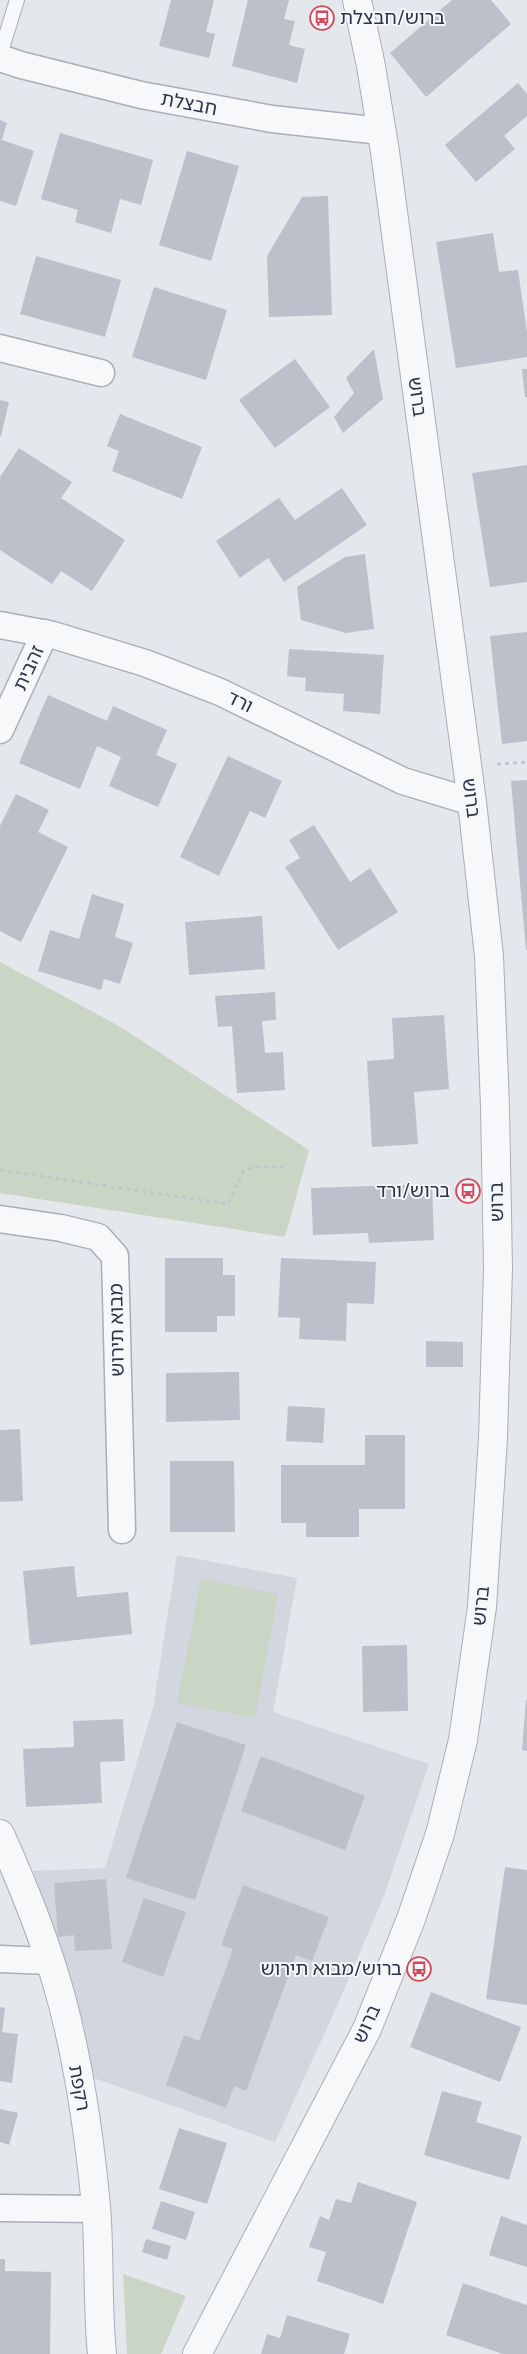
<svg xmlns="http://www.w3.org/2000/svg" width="527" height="2354" viewBox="0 0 527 2354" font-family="Karla,'Noto Sans Hebrew',sans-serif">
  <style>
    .built { fill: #d2d6de }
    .green { fill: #c9d6c5 }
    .building { fill: #bbc0ca }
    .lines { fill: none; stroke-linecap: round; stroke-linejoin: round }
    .service-casing { stroke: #a9aeb7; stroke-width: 16 }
    .minor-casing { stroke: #a9aeb7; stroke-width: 29 }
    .tertiary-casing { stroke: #a9aeb7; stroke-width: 30 }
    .path { stroke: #c2c5cb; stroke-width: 3; stroke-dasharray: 4 4; stroke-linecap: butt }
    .service { stroke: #f7f8fa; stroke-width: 14 }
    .minor { stroke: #f7f8fa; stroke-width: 26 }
    .tertiary { stroke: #f7f8fa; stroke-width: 28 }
    .labels { text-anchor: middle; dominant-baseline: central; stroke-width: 4; stroke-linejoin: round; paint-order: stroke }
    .poi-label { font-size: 19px; fill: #2b3445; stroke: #f4f6f9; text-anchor: end }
    .street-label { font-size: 19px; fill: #2b3445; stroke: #f4f6f9 }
  </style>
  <rect width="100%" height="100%" fill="#e4e7ec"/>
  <polygon class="built" points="177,1555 297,1578 273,1712 429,1764 384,1896 337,2006 275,2142 91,2077 71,1994 33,1871 105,1868 153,1708"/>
  <g class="green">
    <polygon points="0,962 119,1026 309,1150 285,1237 0,1193"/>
    <polygon points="201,1579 278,1594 255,1718 177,1703"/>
    <polygon points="123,2274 186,2296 161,2354 127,2354"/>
  </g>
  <g class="building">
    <polygon points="171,0 214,0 206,32 215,34 209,58 159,46"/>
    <polygon points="248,0 289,0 284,19 295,21 289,45 305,49 297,83 232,66"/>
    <polygon points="452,0 491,0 511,24 426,97 390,53"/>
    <polygon points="518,83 527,94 527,116 504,136 515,149 476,182 445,145"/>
    <polygon points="0,120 7,123 2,140 34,151 16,206 0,201"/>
    <polygon points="60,133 153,160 141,205 120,199 111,233 75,222 78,210 41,199"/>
    <polygon points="187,151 239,166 211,261 159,245"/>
    <polygon points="328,196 332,315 269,317 267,256 302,197"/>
    <polygon points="493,233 499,272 518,270 527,332 527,357 456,368 436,242"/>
    <polygon points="36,256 121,280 105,337 20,314"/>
    <polygon points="154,287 227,310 206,380 132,357"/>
    <polygon points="374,349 383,399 343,433 334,417 354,393 346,378"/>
    <polygon points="295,359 330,407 275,448 239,400"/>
    <polygon points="522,369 527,369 527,397 525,397"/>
    <polygon points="0,400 9,402 1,436 0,436"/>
    <polygon points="120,414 202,447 182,499 112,471 119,451 107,446"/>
    <polygon points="19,448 72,482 61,498 125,540 92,591 61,571 52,584 0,550 0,477"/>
    <polygon points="527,465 527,582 490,587 472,473"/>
    <polygon points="342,488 367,525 284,582 268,558 240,578 216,541 279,498 295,520"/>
    <polygon points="365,554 374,629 346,633 301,620 297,587 345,557"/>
    <polygon points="527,632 527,741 502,744 490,636"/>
    <polygon points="289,649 384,655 380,714 343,711 344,694 305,691 306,678 287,676"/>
    <polygon points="48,695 107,721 113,706 167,730 156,755 177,764 158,807 109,786 121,757 97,746 80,789 19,763"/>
    <polygon points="228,756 282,781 265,818 250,811 219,876 180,857"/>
    <polygon points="527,780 527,950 526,950 511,781"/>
    <polygon points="16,794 49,810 38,832 68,847 21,942 0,931 0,826"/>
    <polygon points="314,825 350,882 370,868 398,912 338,950 285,867 300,858 289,840"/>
    <polygon points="92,894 124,904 115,937 133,943 120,984 104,979 101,990 38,971 50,930 79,939"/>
    <polygon points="262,916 265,969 189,975 185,922"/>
    <polygon points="275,992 276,1020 262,1021 265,1053 283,1052 285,1090 237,1093 232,1026 218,1027 215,996"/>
    <polygon points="444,1015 449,1089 414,1092 418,1144 372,1147 367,1061 394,1059 392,1018"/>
    <polygon points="432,1184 434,1240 369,1243 368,1233 313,1235 311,1188"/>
    <polygon points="165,1258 223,1258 223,1275 235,1275 235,1316 217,1316 217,1332 165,1332"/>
    <polygon points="281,1258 376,1262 374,1304 347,1303 346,1341 299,1339 300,1318 278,1317"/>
    <polygon points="426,1341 463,1342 463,1367 426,1367"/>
    <polygon points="239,1372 240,1420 166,1422 166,1373"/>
    <polygon points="288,1406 325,1408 323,1443 286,1441"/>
    <polygon points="20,1429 23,1501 0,1502 0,1430"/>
    <polygon points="365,1435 405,1435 405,1509 359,1509 359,1537 306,1537 306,1523 281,1523 281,1465 365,1465"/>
    <polygon points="170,1461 234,1461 235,1532 170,1532"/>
    <polygon points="74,1566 77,1597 128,1592 132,1634 30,1645 23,1571"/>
    <polygon points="407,1645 408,1711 363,1712 362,1646"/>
    <polygon points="526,1700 527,1700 527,1751 522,1750"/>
    <polygon points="123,1719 125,1761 100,1762 102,1803 26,1807 23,1749 74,1747 73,1721"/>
    <polygon points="177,1722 246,1745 195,1900 126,1878"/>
    <polygon points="261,1756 365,1796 345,1850 241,1811"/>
    <polygon points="505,1867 527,1870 527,2005 486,1999"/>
    <polygon points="106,1879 112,1949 75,1951 74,1935 58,1937 54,1883"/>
    <polygon points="243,1885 329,1917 312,1961 296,1955 246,2091 234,2086 226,2108 166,2085 184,2035 199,2041 233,1949 221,1945"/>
    <polygon points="144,1898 186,1912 163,1977 122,1962"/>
    <polygon points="431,1992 521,2027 500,2082 410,2047"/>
    <polygon points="0,2007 5,2008 2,2032 18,2034 12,2083 0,2081"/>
    <polygon points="442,2091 482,2102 476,2122 522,2136 509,2180 424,2155"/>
    <polygon points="0,2109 18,2113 9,2145 0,2142"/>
    <polygon points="179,2128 227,2143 207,2204 159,2189"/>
    <polygon points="358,2182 417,2202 383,2304 317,2281 326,2252 309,2247 320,2216 329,2220 336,2199 351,2203"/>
    <polygon points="161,2201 195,2212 186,2240 152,2229"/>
    <polygon points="501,2216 527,2225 527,2267 489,2255"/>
    <polygon points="146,2239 171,2246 167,2260 142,2252"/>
    <polygon points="0,2259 5,2259 5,2271 51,2272 50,2354 0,2354"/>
    <polygon points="463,2283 527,2305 527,2354 503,2354 446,2335"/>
    <polygon points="287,2315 350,2334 344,2354 261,2354 267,2334 280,2338"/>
  </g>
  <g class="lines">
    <g class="service-casing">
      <polyline id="service" points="0,55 17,0"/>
    </g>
    <g class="minor-casing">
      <g id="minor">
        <polyline points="0,58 21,65 141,95 272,119 381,131"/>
        <polyline points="0,348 101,373"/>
        <polyline points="0,625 53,635 145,663 220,692 403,781 472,802"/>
        <polyline points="0,730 45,633"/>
        <polyline points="0,1219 61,1228 98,1237 115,1256 122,1530"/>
        <polyline points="0,1959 49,1961"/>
        <polyline points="0,2208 96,2209"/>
      </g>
    </g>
    <g class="tertiary-casing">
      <g id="tertiary">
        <path d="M 0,1834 C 22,1883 42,1932 57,1983 C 78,2055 89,2132 96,2206 C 100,2255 97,2305 102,2354"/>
        <polyline points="197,2354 367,2029 411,1919 440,1834 463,1740 482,1607 493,1438 498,1269 495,1106 489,956 472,802 385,152 371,66 357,0"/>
      </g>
    </g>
    <g class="path">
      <polyline points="497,764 527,762"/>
      <polyline points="0,1170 228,1204 244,1170 254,1167 284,1167"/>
    </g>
    <use href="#service" class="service"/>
    <use href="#minor" class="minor"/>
    <use href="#tertiary" class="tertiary"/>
  </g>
  <defs>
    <g id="bus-ring" transform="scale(1.25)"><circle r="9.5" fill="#f4f6f9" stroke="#d1495b" stroke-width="1.5"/><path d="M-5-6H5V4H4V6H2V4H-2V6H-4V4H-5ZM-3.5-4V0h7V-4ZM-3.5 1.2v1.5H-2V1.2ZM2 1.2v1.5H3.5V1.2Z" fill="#d1495b"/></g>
  </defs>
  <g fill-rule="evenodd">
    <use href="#bus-ring" x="322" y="18"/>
    <use href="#bus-ring" x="468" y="1191"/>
    <use href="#bus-ring" x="419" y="1969"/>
  </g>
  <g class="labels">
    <g class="poi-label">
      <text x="340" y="18" text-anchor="start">ברוש/חבצלת</text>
      <text x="450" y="1191">ברוש/ורד</text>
      <text x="402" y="1969">ברוש/מבוא תירוש</text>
    </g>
    <g class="street-label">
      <text transform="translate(189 104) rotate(11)">חבצלת</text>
      <text transform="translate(417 397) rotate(82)">ברוש</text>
      <text transform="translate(29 668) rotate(-65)">זהבית</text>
      <text transform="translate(240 702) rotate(26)">ורד</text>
      <text transform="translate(471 798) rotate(83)">ברוש</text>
      <text transform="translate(497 1202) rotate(-91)">ברוש</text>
      <text transform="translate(117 1330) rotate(-91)">מבוא תירוש</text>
      <text transform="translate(481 1606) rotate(-84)">ברוש</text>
      <text transform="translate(367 2024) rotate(-66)">ברוש</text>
      <text transform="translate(79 2088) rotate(80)">רקפת</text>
    </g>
  </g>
</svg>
